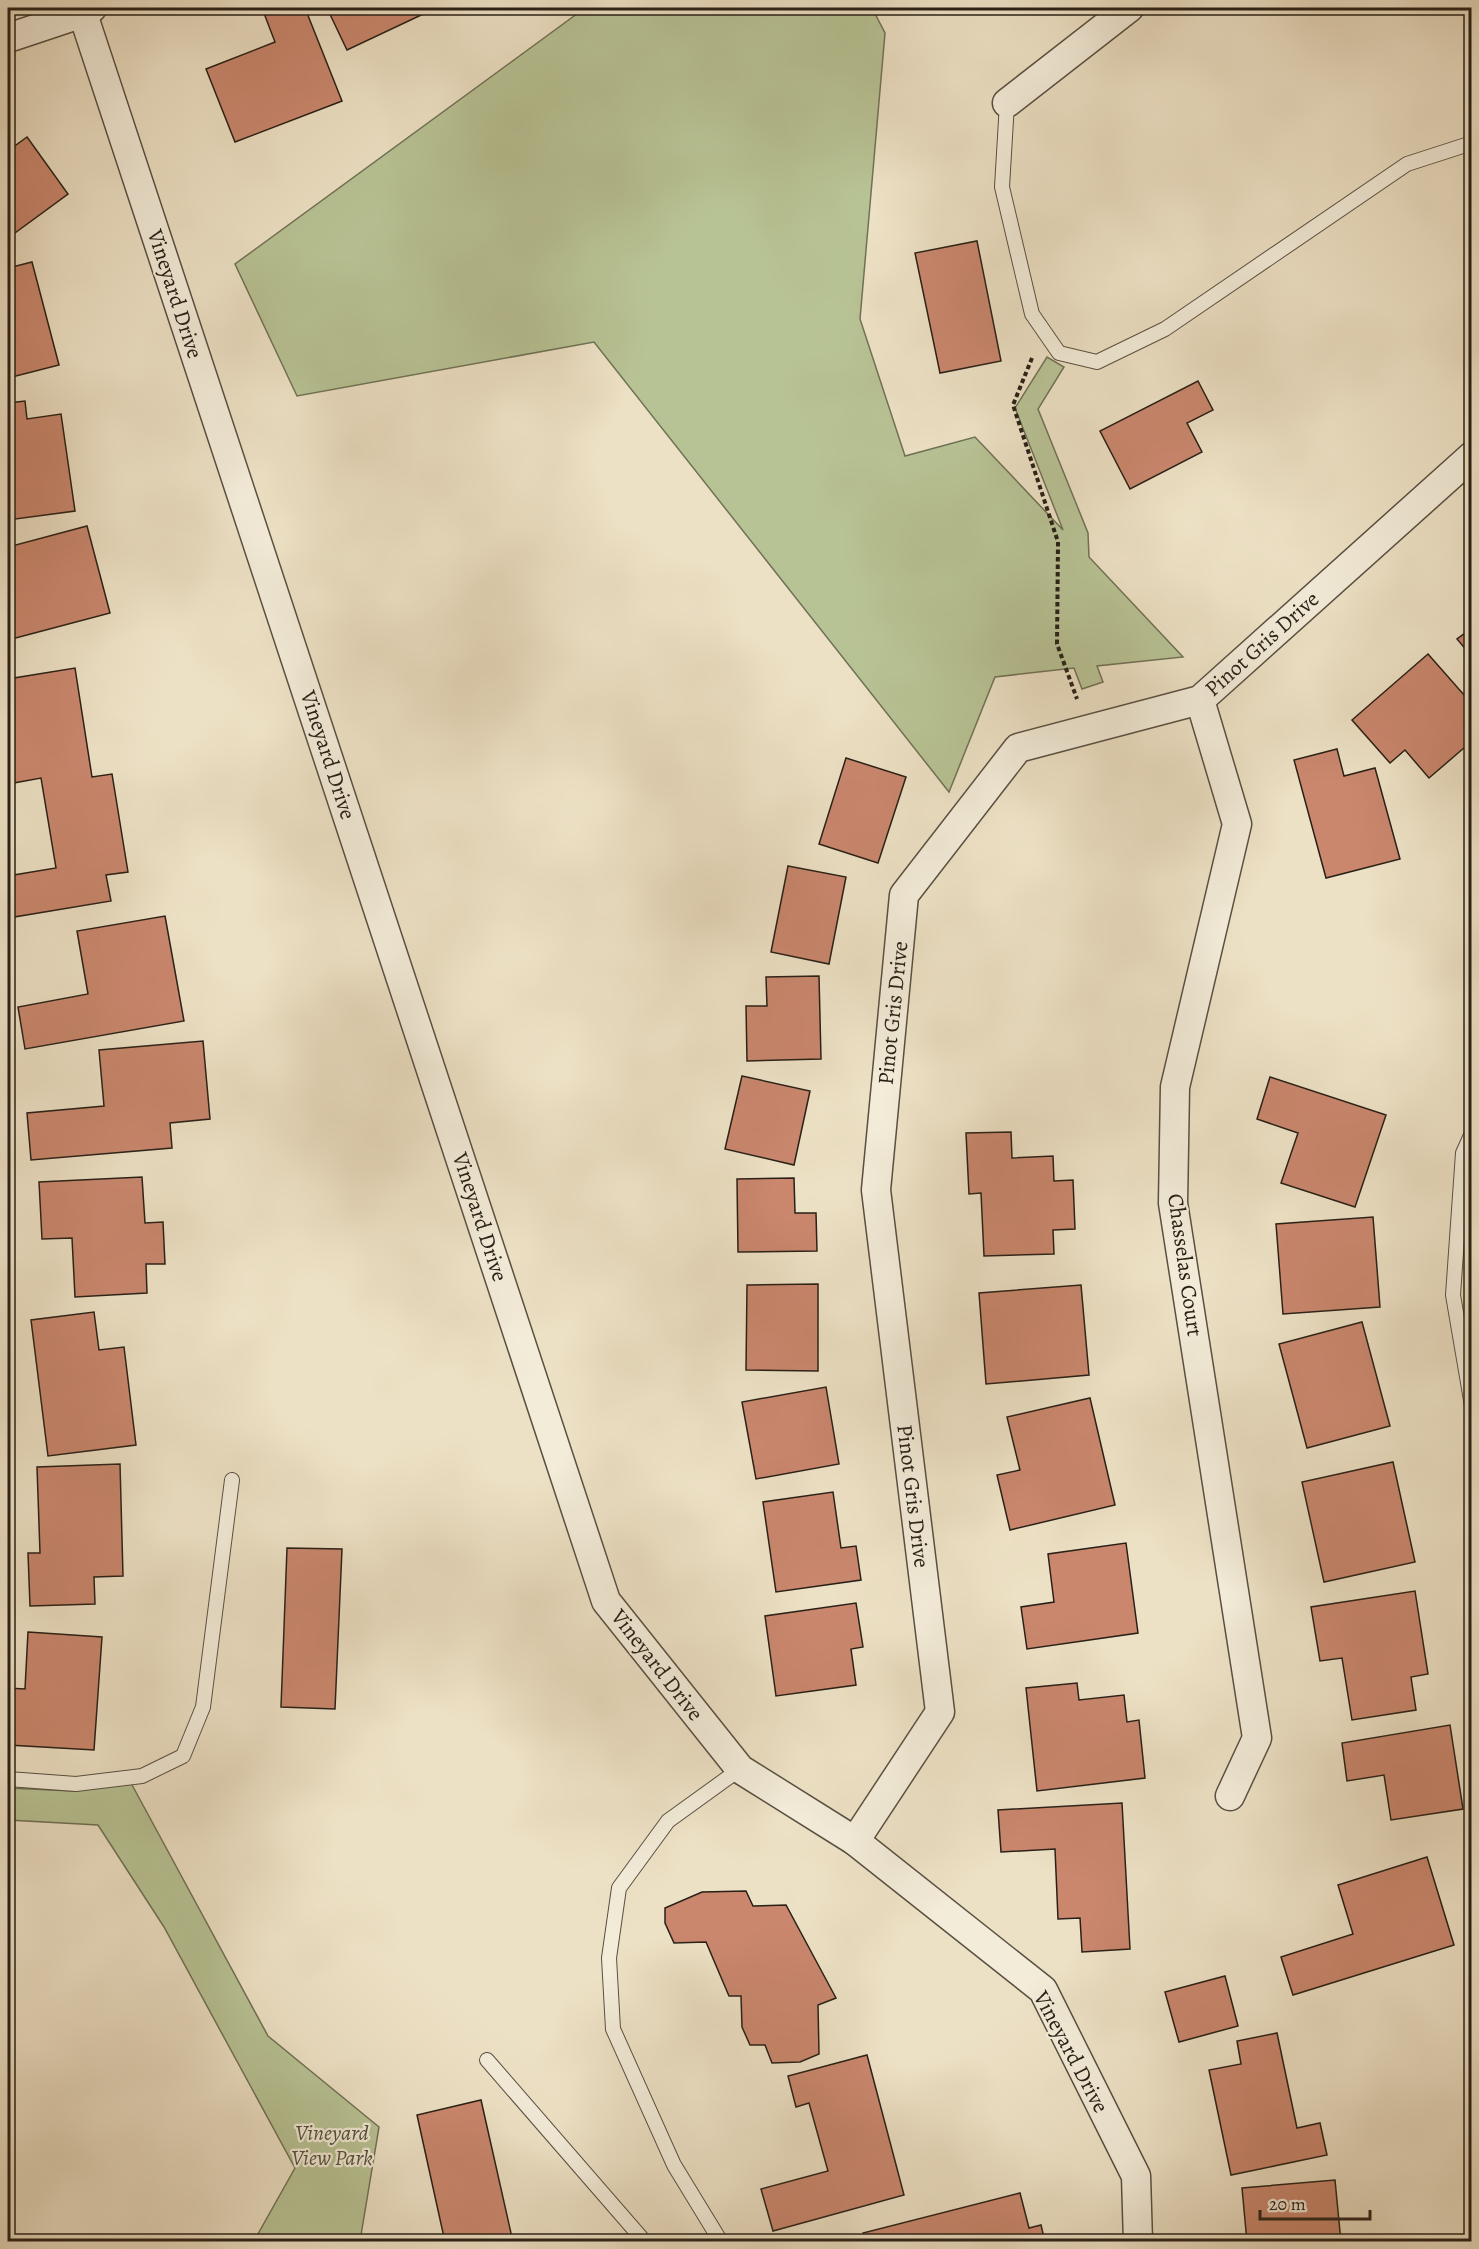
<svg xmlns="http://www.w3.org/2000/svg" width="1479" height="2249" viewBox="0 0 1479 2249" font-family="Alegreya,serif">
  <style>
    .green { fill: #b8c395; stroke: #707256; stroke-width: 1.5 }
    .building { fill: #ca876e; stroke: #282017; stroke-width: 1.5 }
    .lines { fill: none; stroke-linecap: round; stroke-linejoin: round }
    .lane-casing { stroke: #595042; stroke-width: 16 }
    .street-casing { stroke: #595042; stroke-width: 31 }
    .path { stroke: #282017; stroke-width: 4; stroke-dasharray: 4.5 3; stroke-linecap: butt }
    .lane { stroke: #f3ecd9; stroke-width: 14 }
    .street { stroke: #f3ecd9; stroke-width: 28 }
    .labels { text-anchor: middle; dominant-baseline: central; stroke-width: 4.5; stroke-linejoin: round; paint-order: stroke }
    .street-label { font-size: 22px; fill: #282017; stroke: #f3ecd9 }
    .park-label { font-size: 22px; font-style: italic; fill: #53513d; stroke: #f3ecd9 }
  </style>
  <rect width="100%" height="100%" fill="#ede1c5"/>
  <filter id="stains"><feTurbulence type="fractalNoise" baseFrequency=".00333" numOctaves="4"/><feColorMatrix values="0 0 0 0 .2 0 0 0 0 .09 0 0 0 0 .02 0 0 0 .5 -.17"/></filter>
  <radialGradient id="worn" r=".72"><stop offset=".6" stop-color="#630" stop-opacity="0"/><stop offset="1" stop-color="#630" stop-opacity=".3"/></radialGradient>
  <g class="green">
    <polygon points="585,8 872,8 885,33 860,319 905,456 975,437 1063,530 1015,408 1047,357 1064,367 1038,409 1088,533 1089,557 1183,657 1097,666 1103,682 1082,689 1074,668 995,677 949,792 594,342 297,396 235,264"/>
    <polygon points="131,1783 268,2036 379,2127 360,2241 254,2241 295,2168 164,1927 98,1825 8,1820 8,1788 74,1791"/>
  </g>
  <g class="building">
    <polygon points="262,8 305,8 342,101 235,142 206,69 275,42"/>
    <polygon points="327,8 436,8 347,50"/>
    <polygon points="27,137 68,194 8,238 8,151"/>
    <polygon points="977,241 1001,361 940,373 915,253"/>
    <polygon points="32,262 59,365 8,378 8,268"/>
    <polygon points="1198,381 1213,410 1187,423 1202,452 1130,489 1100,431"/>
    <polygon points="25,401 27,419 61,414 75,511 8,520 8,403"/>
    <polygon points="87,526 110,613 8,640 8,547"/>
    <polygon points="1472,628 1472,657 1457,639"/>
    <polygon points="1428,654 1472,704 1472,741 1429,778 1405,750 1390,763 1352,720"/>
    <polygon points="75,668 92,777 112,774 128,872 106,875 111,901 8,918 8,876 56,868 41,778 8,784 8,679"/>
    <polygon points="1337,749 1344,776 1375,768 1400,859 1326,878 1294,760"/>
    <polygon points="846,758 906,777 878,863 819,844"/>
    <polygon points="788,866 846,877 829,964 771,952"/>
    <polygon points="165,916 184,1021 25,1049 18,1007 88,994 77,931"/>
    <polygon points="819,976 821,1059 747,1061 746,1006 767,1006 766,977"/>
    <polygon points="203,1041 210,1119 170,1123 172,1148 31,1160 27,1113 104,1106 99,1050"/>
    <polygon points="742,1076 810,1091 794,1165 725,1149"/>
    <polygon points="1270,1077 1386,1115 1355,1207 1281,1183 1298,1133 1257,1119"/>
    <polygon points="1011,1132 1012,1158 1053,1156 1054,1181 1073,1180 1075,1229 1053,1230 1054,1254 984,1256 981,1193 969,1194 966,1133"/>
    <polygon points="142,1177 145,1223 163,1222 165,1264 146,1264 147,1293 75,1297 72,1238 42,1239 39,1182"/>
    <polygon points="794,1178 795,1213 816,1213 817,1251 738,1252 737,1179"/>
    <polygon points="1373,1217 1380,1307 1283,1314 1276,1224"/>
    <polygon points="818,1284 818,1371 746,1370 747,1285"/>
    <polygon points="1081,1285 1089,1375 986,1384 979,1293"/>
    <polygon points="94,1312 99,1350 124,1347 136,1445 48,1456 31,1320"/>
    <polygon points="1362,1322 1390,1426 1307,1448 1279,1344"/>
    <polygon points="826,1387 839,1464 756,1479 742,1402"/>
    <polygon points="1090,1398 1115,1505 1010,1530 997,1475 1020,1470 1007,1417"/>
    <polygon points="1393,1462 1415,1562 1324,1582 1302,1482"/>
    <polygon points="120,1464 123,1576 94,1577 95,1604 30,1606 28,1553 40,1553 37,1467"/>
    <polygon points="833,1492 841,1548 856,1546 861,1580 776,1592 763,1502"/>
    <polygon points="1126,1543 1138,1633 1027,1649 1021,1607 1054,1602 1048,1554"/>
    <polygon points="287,1548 342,1549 335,1709 281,1707"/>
    <polygon points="1415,1591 1428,1674 1411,1677 1416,1710 1352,1720 1342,1658 1320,1661 1311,1607"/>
    <polygon points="856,1603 863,1647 851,1649 856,1685 776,1696 765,1616"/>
    <polygon points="28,1632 102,1637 94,1750 8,1745 8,1688 25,1689"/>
    <polygon points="1077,1683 1079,1700 1124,1695 1127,1722 1139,1720 1145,1778 1037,1791 1026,1688"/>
    <polygon points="1450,1725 1463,1809 1391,1820 1384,1775 1347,1781 1342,1743"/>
    <polygon points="1122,1803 1130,1949 1082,1952 1080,1918 1058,1919 1055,1849 1001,1852 998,1810"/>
    <polygon points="1427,1857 1454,1945 1293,1995 1281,1957 1353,1934 1338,1885"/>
    <polygon points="746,1891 753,1906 786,1905 836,1998 818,2005 819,2054 800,2062 772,2063 765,2045 750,2045 742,2027 741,1996 729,1996 706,1942 674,1943 665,1923 665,1908 702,1892"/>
    <polygon points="1225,1976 1238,2026 1179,2042 1165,1992"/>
    <polygon points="1277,2033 1297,2128 1320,2123 1327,2155 1231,2175 1209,2070 1241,2064 1237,2041"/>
    <polygon points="867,2055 904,2195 773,2231 761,2189 828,2171 809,2103 796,2107 788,2076"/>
    <polygon points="481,2100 513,2242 445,2242 417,2115"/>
    <polygon points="1335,2180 1341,2242 1247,2242 1242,2188"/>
    <polygon points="1020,2193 1029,2228 1041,2225 1045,2242 865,2242 863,2233"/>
  </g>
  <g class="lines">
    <g class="lane-casing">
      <g id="lane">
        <polyline points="1007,103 1002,187 1032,314 1059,353 1097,362 1165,329 1407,164 1472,143"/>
        <polyline points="1472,1133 1463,1153 1453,1295 1472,1406"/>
        <polyline points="8,1779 76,1784 142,1776 183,1756 203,1707 232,1480"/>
        <polyline points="487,2060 645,2242"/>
        <polyline points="721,2242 674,2165 613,2029 609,1958 619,1888 668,1821 740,1769"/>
      </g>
    </g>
    <g class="street-casing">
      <g id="street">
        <polyline points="81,8 606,1601 740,1769 855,1841 1043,1990 1136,2176 1138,2242"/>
        <polyline points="8,38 83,13 92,8"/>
        <polyline points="1007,103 1129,8"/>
        <polyline points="1200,700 1237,824 1175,1087 1173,1203 1257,1738 1230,1796"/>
        <polyline points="855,1841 940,1712 876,1190 904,895 1018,748 1200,700 1472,456"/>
      </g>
    </g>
    <polyline class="path" points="1032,358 1013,405 1058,542 1057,644 1077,699"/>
    <use href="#lane" class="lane"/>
    <use href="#street" class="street"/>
  </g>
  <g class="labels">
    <g class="street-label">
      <text transform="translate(175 294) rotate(72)">Vineyard Drive</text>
      <text transform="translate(1262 644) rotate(-42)">Pinot Gris Drive</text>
      <text transform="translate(328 755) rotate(72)">Vineyard Drive</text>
      <text transform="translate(893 1013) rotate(-84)">Pinot Gris Drive</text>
      <text transform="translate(480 1217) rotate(72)">Vineyard Drive</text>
      <text transform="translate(1185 1265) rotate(82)">Chasselas Court</text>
      <text transform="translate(913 1496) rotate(83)">Pinot Gris Drive</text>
      <text transform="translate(657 1665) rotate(52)">Vineyard Drive</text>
      <text transform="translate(1071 2052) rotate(62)">Vineyard Drive</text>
    </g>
    <g class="park-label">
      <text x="332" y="2133">Vineyard<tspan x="332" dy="25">View Park</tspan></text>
    </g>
  </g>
  <rect width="1479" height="2249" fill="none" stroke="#ede1c5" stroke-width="30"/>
  <rect x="9" y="9" width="1461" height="2231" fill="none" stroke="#282017" stroke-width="3"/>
  <rect x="15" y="15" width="1449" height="2219" fill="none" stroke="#282017" stroke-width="1.5"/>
  <path d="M1260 2210v9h110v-9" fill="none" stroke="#282017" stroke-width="3"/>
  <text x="1269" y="2210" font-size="18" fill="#282017" stroke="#f3ecd9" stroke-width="4.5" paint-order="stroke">20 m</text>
  <rect width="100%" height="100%" filter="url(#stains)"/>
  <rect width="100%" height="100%" fill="url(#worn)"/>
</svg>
